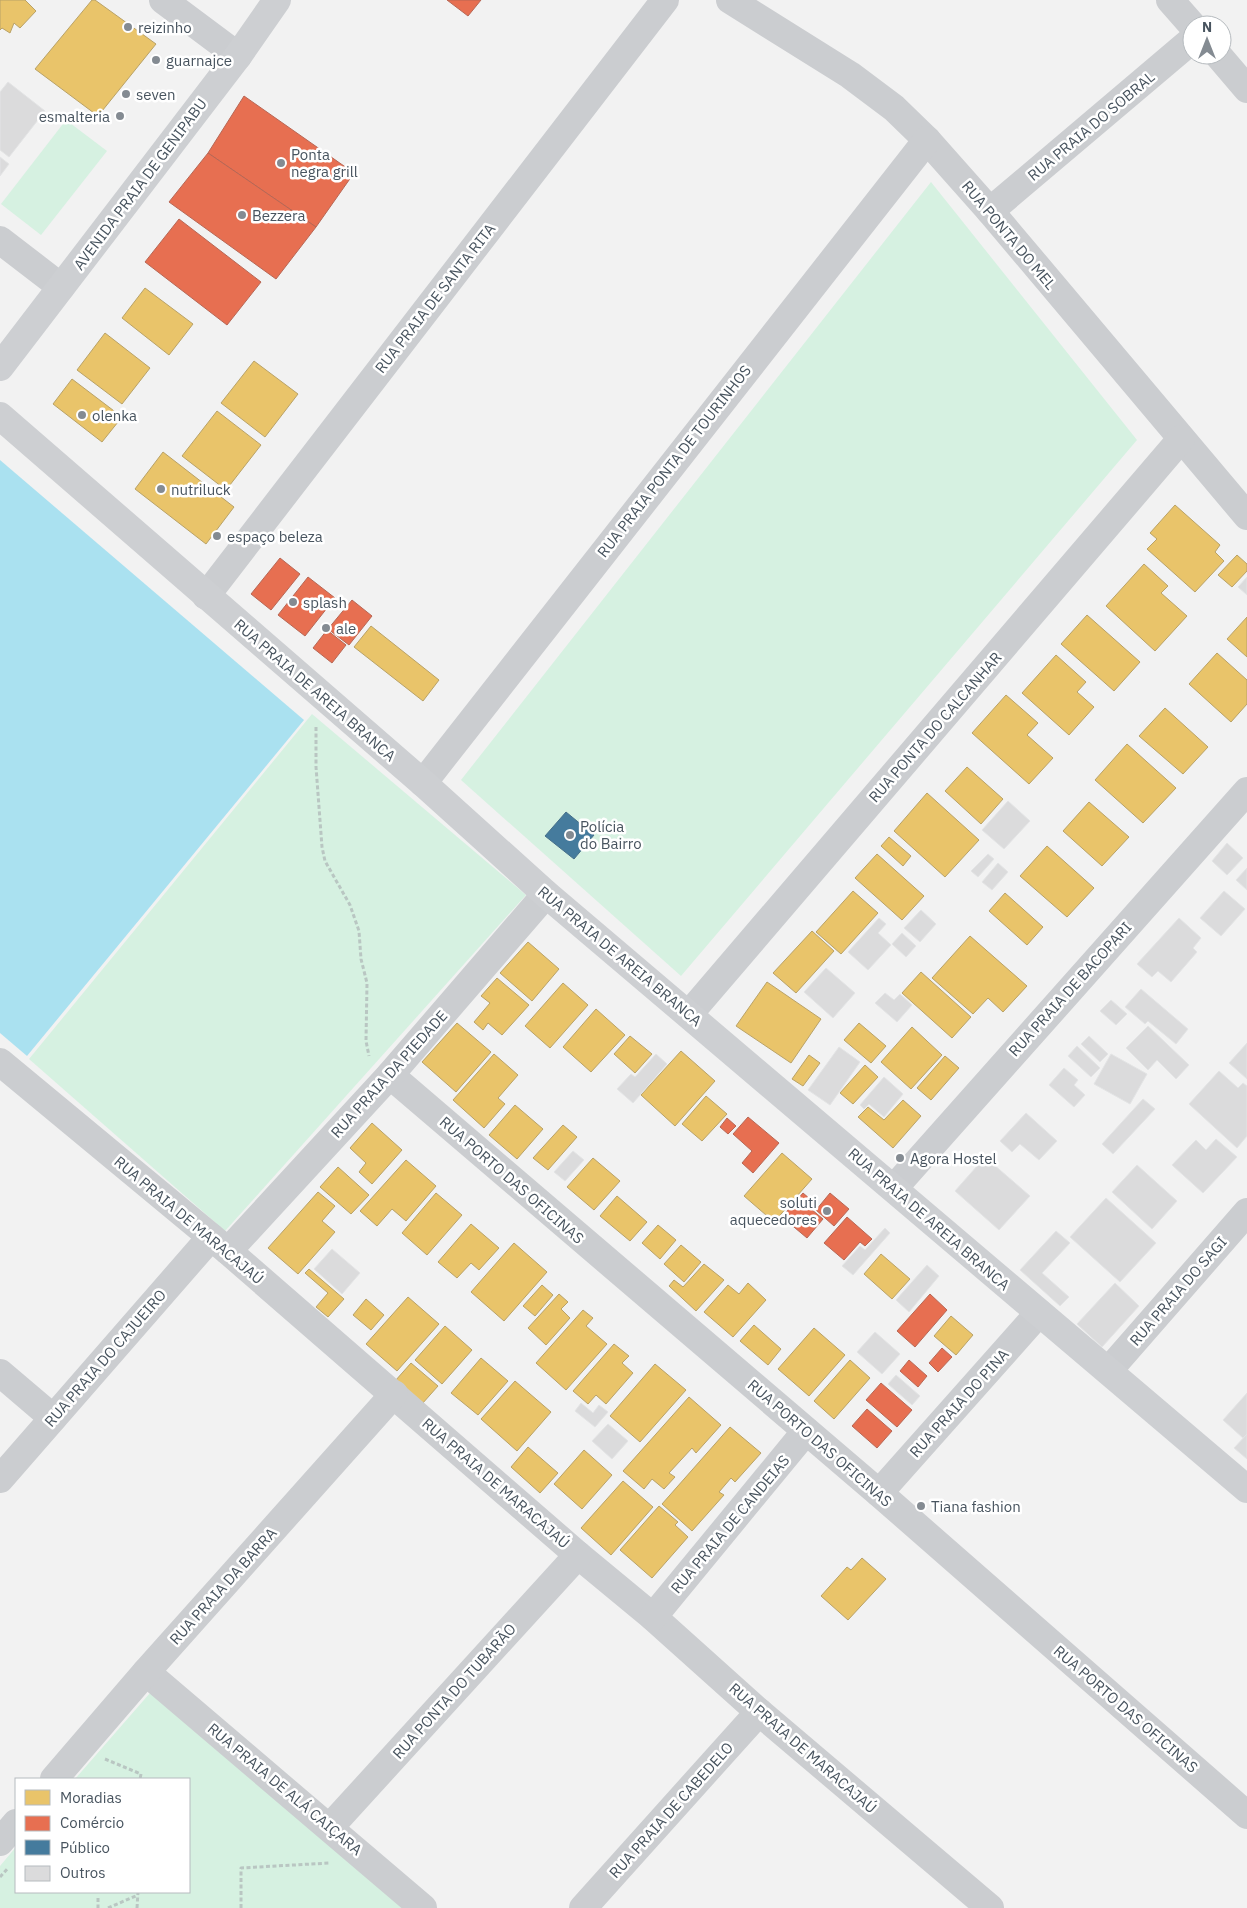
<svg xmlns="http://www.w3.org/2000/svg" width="1247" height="1908" viewBox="0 0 1247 1908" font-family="'IBM Plex Sans',sans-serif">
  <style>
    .green { fill: #d6f1e1 }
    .water { fill: #aae1f0 }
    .homes { fill: #e9c46a; stroke: #b9a267 }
    .shops { fill: #e76f51; stroke: #b76755 }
    .public { fill: #457b9d; stroke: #466f8a }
    .building { fill: #dbdbdc; stroke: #e3e4e5 }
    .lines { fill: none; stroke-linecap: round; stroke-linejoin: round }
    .path { stroke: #b9c6c2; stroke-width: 3; stroke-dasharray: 4 2.5; stroke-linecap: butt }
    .street { stroke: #cbcdd0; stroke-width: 28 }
    .secondary { stroke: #cdcfd2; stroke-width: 28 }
    .poi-dot { fill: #848b92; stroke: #fff; stroke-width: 2 }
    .labels { text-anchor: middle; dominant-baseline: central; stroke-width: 5; stroke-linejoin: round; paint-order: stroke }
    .poi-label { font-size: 15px; fill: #48545f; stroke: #fff; text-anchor: start }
    .street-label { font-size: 15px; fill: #48545f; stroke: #fff }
  </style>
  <rect width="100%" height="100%" fill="#f2f2f2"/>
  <g class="green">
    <polygon points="66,120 107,151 41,235 1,204"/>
    <polygon points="931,182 1137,440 681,976 461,780"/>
    <polygon points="312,714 526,895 225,1231 29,1059"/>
    <polygon points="150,1693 403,1908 0,1908 0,1866 16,1847 16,1892 189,1892 189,1779 75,1779"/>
  </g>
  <polygon class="water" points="0,460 304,720 27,1056 0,1033"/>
  <g class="homes">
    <polygon points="0,0 25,0 36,11 20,28 14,23 10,33 2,28 0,30"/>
    <polygon points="92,0 95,0 156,44 98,116 35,69"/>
    <polygon points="145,288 193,324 169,355 122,318"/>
    <polygon points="105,333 150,368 122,404 77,370"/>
    <polygon points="254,361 298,394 265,437 221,403"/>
    <polygon points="72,379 122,417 102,442 53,404"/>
    <polygon points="217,411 261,445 226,490 182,456"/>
    <polygon points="163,452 234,507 206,544 135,489"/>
    <polygon points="1175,505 1220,545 1215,552 1224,561 1195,592 1147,549 1157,539 1150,533"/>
    <polygon points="1237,555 1247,564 1247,571 1232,587 1218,575"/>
    <polygon points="1144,564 1168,586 1161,593 1187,616 1155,651 1106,606"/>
    <polygon points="1087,615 1140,662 1114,691 1061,644"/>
    <polygon points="1247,617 1247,657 1227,639"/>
    <polygon points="371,626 439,680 423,701 354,647"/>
    <polygon points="1217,653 1247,680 1247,704 1231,722 1189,684"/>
    <polygon points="1056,655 1086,682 1077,692 1094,707 1069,735 1022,693"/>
    <polygon points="1006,695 1038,723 1027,735 1053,758 1029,784 972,733"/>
    <polygon points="1165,708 1208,747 1183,774 1139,736"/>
    <polygon points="1127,744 1176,788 1143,823 1095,780"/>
    <polygon points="967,767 1003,799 981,824 945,791"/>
    <polygon points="927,793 979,840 945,877 894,831"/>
    <polygon points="1089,802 1129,837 1102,866 1063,831"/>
    <polygon points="889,837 911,856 903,866 881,846"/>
    <polygon points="1047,846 1094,888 1067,917 1020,876"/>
    <polygon points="877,854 924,896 902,920 855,878"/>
    <polygon points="853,891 878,913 841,954 816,932"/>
    <polygon points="1005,893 1043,927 1027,945 989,911"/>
    <polygon points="812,931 834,951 796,993 773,973"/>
    <polygon points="970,936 1027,986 1003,1012 988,998 973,1014 932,978"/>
    <polygon points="528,942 559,969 532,1001 500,973"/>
    <polygon points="921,972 971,1017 952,1038 902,993"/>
    <polygon points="497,978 529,1005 502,1035 488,1023 483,1030 474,1022 490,1003 481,996"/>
    <polygon points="767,982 821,1019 791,1063 736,1026"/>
    <polygon points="563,983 588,1005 550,1048 525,1026"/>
    <polygon points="596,1009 625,1035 591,1072 563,1047"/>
    <polygon points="457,1023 491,1052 456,1092 422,1062"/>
    <polygon points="859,1023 886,1046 871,1063 844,1040"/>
    <polygon points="912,1027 942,1055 911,1089 881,1062"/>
    <polygon points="630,1036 652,1054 635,1073 614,1054"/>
    <polygon points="681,1051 715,1081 675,1126 641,1095"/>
    <polygon points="494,1054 518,1075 498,1098 505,1104 484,1128 453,1100"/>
    <polygon points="809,1055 820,1063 803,1086 792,1079"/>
    <polygon points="945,1056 959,1068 931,1100 917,1088"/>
    <polygon points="865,1065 878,1077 853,1104 840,1093"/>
    <polygon points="706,1096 727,1114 702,1141 682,1124"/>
    <polygon points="903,1100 921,1116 893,1148 858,1117 868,1107 884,1120"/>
    <polygon points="515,1105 543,1129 517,1159 489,1135"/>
    <polygon points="372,1123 402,1150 372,1184 359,1172 366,1163 350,1148"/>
    <polygon points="563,1125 577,1137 548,1170 533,1158"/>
    <polygon points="782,1153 812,1179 774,1222 744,1196"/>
    <polygon points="593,1158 620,1181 594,1210 567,1187"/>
    <polygon points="406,1160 436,1186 406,1221 392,1209 377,1226 360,1211"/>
    <polygon points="338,1167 369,1195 351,1214 320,1187"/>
    <polygon points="318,1192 335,1206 322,1221 335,1232 298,1274 268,1248"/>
    <polygon points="436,1193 462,1215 427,1255 402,1233"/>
    <polygon points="617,1196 647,1222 630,1241 600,1216"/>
    <polygon points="471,1224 499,1248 479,1270 471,1263 457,1278 438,1262"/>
    <polygon points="658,1225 676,1240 660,1259 642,1243"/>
    <polygon points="514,1243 547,1272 504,1321 471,1292"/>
    <polygon points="681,1245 701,1262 684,1282 664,1264"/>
    <polygon points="881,1254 910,1279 892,1299 864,1274"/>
    <polygon points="704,1264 724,1280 696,1311 669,1286 674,1280 683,1287"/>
    <polygon points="309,1269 344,1299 328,1317 316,1307 328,1293 305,1273"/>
    <polygon points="748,1283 766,1300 733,1337 704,1312 728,1285 739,1294"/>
    <polygon points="542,1285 553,1295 535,1316 523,1306"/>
    <polygon points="559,1294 568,1302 561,1309 570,1318 546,1345 528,1328"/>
    <polygon points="408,1297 439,1324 397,1371 366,1344"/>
    <polygon points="366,1299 384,1315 371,1330 353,1315"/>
    <polygon points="583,1310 593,1318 586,1326 607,1344 566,1390 536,1363"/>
    <polygon points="951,1316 973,1335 956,1355 934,1336"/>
    <polygon points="754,1325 781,1349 768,1365 740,1341"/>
    <polygon points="445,1326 472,1350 442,1384 415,1360"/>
    <polygon points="814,1328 845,1355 809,1396 778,1369"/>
    <polygon points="614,1344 629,1356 622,1363 633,1373 606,1404 596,1395 588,1404 573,1391"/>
    <polygon points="481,1358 508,1381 478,1415 451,1393"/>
    <polygon points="850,1360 870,1378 834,1419 814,1401"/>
    <polygon points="411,1363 438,1386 422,1404 395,1381"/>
    <polygon points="655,1364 686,1390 640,1442 610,1416"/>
    <polygon points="515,1381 551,1412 517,1451 481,1419"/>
    <polygon points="689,1397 721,1425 696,1453 692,1448 669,1473 675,1477 664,1489 652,1479 644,1489 623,1471"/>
    <polygon points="730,1427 761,1453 735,1482 731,1478 719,1492 724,1495 692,1531 662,1504"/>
    <polygon points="528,1447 558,1473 540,1493 511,1467"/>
    <polygon points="584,1450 612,1475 582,1509 554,1484"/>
    <polygon points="623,1481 653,1507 611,1555 581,1528"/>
    <polygon points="659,1506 678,1522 675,1525 688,1537 652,1578 620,1550"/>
    <polygon points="862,1558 886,1579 848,1620 821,1596 847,1567 851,1570"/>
  </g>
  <g class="shops">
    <polygon points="447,0 481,0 468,16"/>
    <polygon points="244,96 354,173 316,227 208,153"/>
    <polygon points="208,153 316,227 276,279 169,202"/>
    <polygon points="179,219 261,282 227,325 145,262"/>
    <polygon points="280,558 300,574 271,610 251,594"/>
    <polygon points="308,577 335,598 305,636 278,615"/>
    <polygon points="352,600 372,616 349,645 328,629"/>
    <polygon points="327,630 346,645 332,663 313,648"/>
    <polygon points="748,1117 779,1143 753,1173 742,1163 752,1151 733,1134"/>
    <polygon points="727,1118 736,1126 728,1134 720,1127"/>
    <polygon points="803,1193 816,1204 811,1209 823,1219 807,1238 782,1217"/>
    <polygon points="830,1193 849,1209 834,1226 816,1210"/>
    <polygon points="847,1217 872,1239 865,1246 860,1242 844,1260 824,1243"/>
    <polygon points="930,1294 947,1310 915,1347 897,1331"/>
    <polygon points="942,1348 952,1357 938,1372 929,1363"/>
    <polygon points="909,1360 927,1376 918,1387 900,1371"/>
    <polygon points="881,1383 912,1410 897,1427 866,1400"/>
    <polygon points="867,1409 892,1431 877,1448 852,1426"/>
  </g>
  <polygon class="public" points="566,812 594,835 574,859 545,836"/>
  <g class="building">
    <polygon points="8,82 45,111 9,157 0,150 0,92"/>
    <polygon points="0,157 9,164 0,176"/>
    <polygon points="1247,577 1247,595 1238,587"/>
    <polygon points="1008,801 1030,821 1004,849 982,830"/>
    <polygon points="1227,843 1243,858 1227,875 1212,861"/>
    <polygon points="988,854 994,859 978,877 971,871"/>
    <polygon points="998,863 1008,872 992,890 982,882"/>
    <polygon points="1247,868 1247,890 1236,880"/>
    <polygon points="1224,891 1245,909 1221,936 1200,918"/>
    <polygon points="921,910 936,924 920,942 904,928"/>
    <polygon points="879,918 886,924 878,933 891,945 868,970 848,952"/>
    <polygon points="1179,918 1201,938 1193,948 1197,952 1171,982 1158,971 1152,977 1137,964"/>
    <polygon points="902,933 916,946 906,957 892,944"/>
    <polygon points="826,968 855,993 833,1018 804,992"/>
    <polygon points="1141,989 1188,1029 1176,1044 1148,1021 1145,1024 1125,1007"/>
    <polygon points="885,993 894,1000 900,994 912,1005 897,1022 875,1003"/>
    <polygon points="1111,1000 1127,1014 1116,1025 1100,1011"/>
    <polygon points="1148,1026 1189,1065 1176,1079 1157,1060 1148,1070 1126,1048"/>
    <polygon points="1089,1036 1108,1054 1100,1062 1081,1044"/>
    <polygon points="1247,1043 1247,1079 1229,1063"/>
    <polygon points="1077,1046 1100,1068 1091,1077 1068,1056"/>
    <polygon points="839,1047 860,1062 830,1105 808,1090"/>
    <polygon points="656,1054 667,1064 633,1103 617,1089 631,1074 635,1077"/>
    <polygon points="1111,1054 1147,1074 1130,1104 1094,1084"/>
    <polygon points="1064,1068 1078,1080 1074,1085 1085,1095 1074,1107 1049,1085"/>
    <polygon points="1219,1071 1238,1088 1243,1083 1247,1086 1247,1136 1237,1148 1189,1104"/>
    <polygon points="884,1077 903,1094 884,1117 869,1104 864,1109 860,1105"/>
    <polygon points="1143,1099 1155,1109 1113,1154 1102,1144"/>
    <polygon points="1026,1113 1057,1141 1039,1160 1020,1144 1012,1152 1000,1141"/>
    <polygon points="1216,1139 1237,1157 1203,1193 1172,1165 1196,1140 1206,1150"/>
    <polygon points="573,1151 584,1160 565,1181 554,1172"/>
    <polygon points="985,1157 1030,1196 999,1230 955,1191"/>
    <polygon points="1137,1165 1177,1201 1152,1229 1112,1192"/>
    <polygon points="1106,1198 1156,1243 1120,1282 1070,1237"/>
    <polygon points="885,1228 890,1233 853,1275 842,1266 860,1246 865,1250"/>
    <polygon points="1056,1231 1070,1243 1042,1273 1069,1297 1060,1306 1020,1270"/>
    <polygon points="332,1249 360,1273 342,1294 314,1269"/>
    <polygon points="927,1265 939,1276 909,1312 896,1300"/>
    <polygon points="1115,1283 1139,1306 1102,1347 1077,1324"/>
    <polygon points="875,1332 900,1354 882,1374 857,1352"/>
    <polygon points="896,1375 920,1396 912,1405 888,1384"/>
    <polygon points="1247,1393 1247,1434 1243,1438 1223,1420"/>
    <polygon points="581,1403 593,1413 599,1405 608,1412 595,1427 575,1411"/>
    <polygon points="608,1424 628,1441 612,1459 592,1441"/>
    <polygon points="1247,1434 1247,1459 1234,1448"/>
  </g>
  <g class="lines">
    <g class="path">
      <polyline points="316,727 316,767 322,847 325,861 350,905 359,931 361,959 367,983 366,1041 369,1056"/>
      <polyline points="105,1759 141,1774 140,1779"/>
      <polyline points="0,1877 8,1868"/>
      <polyline points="98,1898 98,1908"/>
      <polyline points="108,1908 138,1895"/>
      <polyline points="137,1908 138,1892"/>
      <polyline points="241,1908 241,1868 329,1863"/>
    </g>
    <g class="street">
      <polyline points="163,0 238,56"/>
      <polyline points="730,0 850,75 894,108 927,140 990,211 1247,516"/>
      <polyline points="1170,0 1192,25"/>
      <polyline points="1218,55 1247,89"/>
      <polyline points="990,211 1192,40"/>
      <polyline points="0,240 61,287"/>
      <polyline points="206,596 665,0"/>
      <polyline points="423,783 927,140"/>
      <polyline points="689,1014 1181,439"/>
      <polyline points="0,1062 228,1251 578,1555 653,1617 759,1712 990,1908"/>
      <polyline points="390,1075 879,1493 1247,1815"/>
      <polyline points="894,1188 1247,791"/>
      <polyline points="228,1251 390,1075 546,894"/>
      <polyline points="1109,1370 1247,1212"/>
      <polyline points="0,1373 53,1418"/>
      <polyline points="0,1479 211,1237"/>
      <polyline points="879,1493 1039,1313"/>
      <polyline points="653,1617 806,1431"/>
      <polyline points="146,1672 423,1908"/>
      <polyline points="54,1779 146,1672 394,1394"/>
      <polyline points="330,1827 578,1555"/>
      <polyline points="0,1842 16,1823"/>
      <polyline points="583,1908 759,1712"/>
    </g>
    <g class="secondary">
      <polyline points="0,367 238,56 277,0"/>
      <polyline points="0,416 423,783 546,894 1247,1489"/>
    </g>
  </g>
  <g class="poi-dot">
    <circle cx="128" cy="27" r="5"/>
    <circle cx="156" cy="60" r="5"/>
    <circle cx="126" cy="94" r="5"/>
    <circle cx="120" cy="116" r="5"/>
    <circle cx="281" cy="163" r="5"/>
    <circle cx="242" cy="215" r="5"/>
    <circle cx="82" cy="415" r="5"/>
    <circle cx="161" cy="489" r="5"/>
    <circle cx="217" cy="536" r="5"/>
    <circle cx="293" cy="602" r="5"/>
    <circle cx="326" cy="628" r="5"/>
    <circle cx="570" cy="835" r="5"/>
    <circle cx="900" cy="1158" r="5"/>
    <circle cx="827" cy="1211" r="5"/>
    <circle cx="921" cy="1506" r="5"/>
  </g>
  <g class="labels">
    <g class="poi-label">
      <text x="138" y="27">reizinho</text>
      <text x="166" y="60">guarnajce</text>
      <text x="136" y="94">seven</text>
      <text x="110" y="116" text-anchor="end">esmalteria</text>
      <text x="291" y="154">Ponta<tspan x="291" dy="17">negra grill</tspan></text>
      <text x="252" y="215">Bezzera</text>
      <text x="92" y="415">olenka</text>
      <text x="171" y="489">nutriluck</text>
      <text x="227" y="536">espaço beleza</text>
      <text x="303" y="602">splash</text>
      <text x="336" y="628">ale</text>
      <text x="580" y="826">Polícia<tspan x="580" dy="17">do Bairro</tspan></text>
      <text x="910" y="1158">Agora Hostel</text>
      <text x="817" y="1202" text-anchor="end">soluti<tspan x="817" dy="17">aquecedores</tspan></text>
      <text x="931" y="1506">Tiana fashion</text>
    </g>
    <g class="street-label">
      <text transform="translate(1091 126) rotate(-40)">RUA PRAIA DO SOBRAL</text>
      <text transform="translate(140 184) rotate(-53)">AVENIDA PRAIA DE GENIPABU</text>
      <text transform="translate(1009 235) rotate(50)">RUA PONTA DO MEL</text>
      <text transform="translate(435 298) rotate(-52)">RUA PRAIA DE SANTA RITA</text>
      <text transform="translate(674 461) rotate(-52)">RUA PRAIA PONTA DE TOURINHOS</text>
      <text transform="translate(315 690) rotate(41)">RUA PRAIA DE AREIA BRANCA</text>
      <text transform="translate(935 727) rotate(-49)">RUA PONTA DO CALCANHAR</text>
      <text transform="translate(620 956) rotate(40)">RUA PRAIA DE AREIA BRANCA</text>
      <text transform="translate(1070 989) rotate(-48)">RUA PRAIA DE BACOPARI</text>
      <text transform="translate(389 1074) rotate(-48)">RUA PRAIA DA PIEDADE</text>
      <text transform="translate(512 1180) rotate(41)">RUA PORTO DAS OFICINAS</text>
      <text transform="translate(929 1219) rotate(41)">RUA PRAIA DE AREIA BRANCA</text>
      <text transform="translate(189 1220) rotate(40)">RUA PRAIA DE MARACAJAÚ</text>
      <text transform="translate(1178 1291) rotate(-49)">RUA PRAIA DO SAGI</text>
      <text transform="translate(105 1358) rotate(-49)">RUA PRAIA DO CAJUEIRO</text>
      <text transform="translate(959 1403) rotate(-48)">RUA PRAIA DO PINA</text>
      <text transform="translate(820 1443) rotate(41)">RUA PORTO DAS OFICINAS</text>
      <text transform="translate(496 1483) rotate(41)">RUA PRAIA DE MARACAJAÚ</text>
      <text transform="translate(730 1524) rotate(-50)">RUA PRAIA DE CANDEIAS</text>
      <text transform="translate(223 1586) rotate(-48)">RUA PRAIA DA BARRA</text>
      <text transform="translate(454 1691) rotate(-48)">RUA PONTA DO TUBARÃO</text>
      <text transform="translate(1126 1709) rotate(41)">RUA PORTO DAS OFICINAS</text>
      <text transform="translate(803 1748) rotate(41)">RUA PRAIA DE MARACAJAÚ</text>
      <text transform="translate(285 1789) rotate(40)">RUA PRAIA DE ALÁ CAIÇARA</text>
      <text transform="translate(671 1810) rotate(-48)">RUA PRAIA DE CABEDELO</text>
    </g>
  </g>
  <rect x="15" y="1778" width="175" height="115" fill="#ffffff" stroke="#b6bbbf"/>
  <rect x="25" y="1790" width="25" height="15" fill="#e9c46a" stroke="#b6bbbf"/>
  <text x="60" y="1803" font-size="15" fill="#48545f">Moradias</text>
  <rect x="25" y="1816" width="25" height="15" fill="#e76f51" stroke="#b6bbbf"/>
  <text x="60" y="1828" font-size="15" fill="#48545f">Comércio</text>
  <rect x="25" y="1840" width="25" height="15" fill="#457b9d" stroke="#b6bbbf"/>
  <text x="60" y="1853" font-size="15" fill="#48545f">Público</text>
  <rect x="25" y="1866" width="25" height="15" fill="#dbdbdc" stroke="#b6bbbf"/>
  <text x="60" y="1878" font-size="15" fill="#48545f">Outros</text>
  <g transform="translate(1207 40)"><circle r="24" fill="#ffffff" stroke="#b6bbbf"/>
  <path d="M0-4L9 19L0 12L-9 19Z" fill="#848b92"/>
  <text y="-8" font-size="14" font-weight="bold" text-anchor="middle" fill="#48545f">N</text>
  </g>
</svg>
